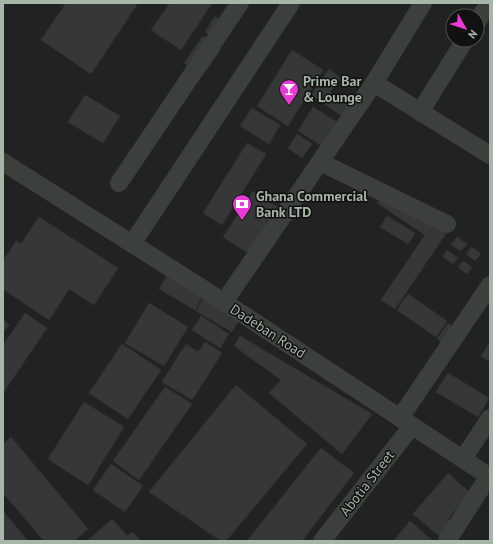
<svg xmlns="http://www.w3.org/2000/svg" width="493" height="544" viewBox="0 0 493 544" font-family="'PT Sans',sans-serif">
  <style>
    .built { fill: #212322; fill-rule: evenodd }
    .building { fill: #353836; stroke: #2f3230 }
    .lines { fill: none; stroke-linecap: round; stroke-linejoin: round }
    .minor { stroke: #3b403c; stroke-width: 18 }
    .labels { text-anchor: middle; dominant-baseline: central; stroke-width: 3; stroke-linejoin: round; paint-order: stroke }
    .poi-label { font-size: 14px; font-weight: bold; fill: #a7b6a9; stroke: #101110; text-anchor: start }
    .street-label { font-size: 14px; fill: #a7b6a9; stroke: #101110 }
  </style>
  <rect width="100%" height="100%" fill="#151615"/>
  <path class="built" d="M 3,3 L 490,3 L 490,541 L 3,541 ZM 453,16 L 477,16 L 477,40 L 453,40 Z"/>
  <g class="building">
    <polygon points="66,3 138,3 91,74 41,40"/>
    <polygon points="170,3 212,3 181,50 151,30"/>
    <polygon points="215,16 233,28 223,43 205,32"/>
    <polygon points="203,36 221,49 202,76 184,63"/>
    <polygon points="292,50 323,70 288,126 257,106"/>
    <polygon points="329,69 341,78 330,92 361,114 354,124 311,95"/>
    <polygon points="85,95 120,116 103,143 68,122"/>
    <polygon points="313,107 345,127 330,151 298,131"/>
    <polygon points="252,108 280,125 269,144 240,126"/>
    <polygon points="297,134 312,144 302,158 288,148"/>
    <polygon points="247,143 266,154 222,225 203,213"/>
    <polygon points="388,188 449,229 395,309 381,300 425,235 377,203"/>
    <polygon points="253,191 282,210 252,256 223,237"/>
    <polygon points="387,216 415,233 408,244 380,227"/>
    <polygon points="39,217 118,268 94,305 69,289 49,320 3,289 3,261 16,241 21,244"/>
    <polygon points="457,237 467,244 461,251 451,245"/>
    <polygon points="472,247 481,254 475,261 466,254"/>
    <polygon points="447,250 458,258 453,264 443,257"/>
    <polygon points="463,261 472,267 467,274 458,267"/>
    <polygon points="167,275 203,295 195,310 159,289"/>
    <polygon points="408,294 447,321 436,337 397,310"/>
    <polygon points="204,297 240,318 232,332 196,311"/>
    <polygon points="149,303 188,327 164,366 125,343"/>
    <polygon points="25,313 47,328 3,393 3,345"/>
    <polygon points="201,316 229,334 220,348 192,330"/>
    <polygon points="3,319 9,325 3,332"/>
    <polygon points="448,323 457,329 446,345 437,339"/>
    <polygon points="240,336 372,414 342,454 269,393 281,380 234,346"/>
    <polygon points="205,342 222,353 192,400 162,382 186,344 198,352"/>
    <polygon points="490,342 490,362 481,356"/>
    <polygon points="122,344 161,370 128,419 89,393"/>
    <polygon points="448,373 489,398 478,417 436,392"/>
    <polygon points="236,385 307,444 226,541 221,541 149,492"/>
    <polygon points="165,387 192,404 139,480 113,461"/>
    <polygon points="84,402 124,427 88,485 48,459"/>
    <polygon points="11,437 88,529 74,541 44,541 3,493 3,444"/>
    <polygon points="321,448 354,473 302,541 247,541"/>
    <polygon points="111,464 143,486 125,512 93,490"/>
    <polygon points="448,473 470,493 448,519 453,522 440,537 413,514"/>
    <polygon points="3,511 28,541 3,541"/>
    <polygon points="112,519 127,536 132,532 141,541 87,541"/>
    <polygon points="410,521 433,541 393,541"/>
  </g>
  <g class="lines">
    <g class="minor">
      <polyline points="477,22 489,3"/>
      <polyline points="374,83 490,155"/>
      <polyline points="420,112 465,40"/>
      <polyline points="3,162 224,302 490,477"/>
      <polyline points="320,162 447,224"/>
      <polyline points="119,183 240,3"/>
      <polyline points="132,244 291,3"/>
      <polyline points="224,302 374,83 423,3"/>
      <polyline points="400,418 490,285"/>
      <polyline points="463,459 490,418"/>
      <polyline points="322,541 412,426"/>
      <polyline points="447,541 489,476"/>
    </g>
  </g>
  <defs>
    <g id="bar-pin" transform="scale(1)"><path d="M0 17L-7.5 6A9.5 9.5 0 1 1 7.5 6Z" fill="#e93ad7" stroke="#101110"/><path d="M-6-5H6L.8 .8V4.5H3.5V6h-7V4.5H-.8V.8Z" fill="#fff"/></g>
    <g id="bank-pin" transform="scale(1)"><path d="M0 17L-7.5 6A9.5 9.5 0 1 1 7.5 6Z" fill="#e93ad7" stroke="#101110"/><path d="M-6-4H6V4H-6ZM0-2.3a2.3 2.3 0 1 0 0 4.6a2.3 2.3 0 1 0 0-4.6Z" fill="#fff"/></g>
  </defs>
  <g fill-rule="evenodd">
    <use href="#bar-pin" x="289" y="89"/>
    <use href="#bank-pin" x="242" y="204"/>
  </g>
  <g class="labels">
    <g class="poi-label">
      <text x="303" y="81">Prime Bar<tspan x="303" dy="16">&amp; Lounge</tspan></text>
      <text x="256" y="196">Ghana Commercial<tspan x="256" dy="16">Bank LTD</tspan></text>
    </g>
    <g class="street-label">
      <text transform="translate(268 331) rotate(33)">Dadeban Road</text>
      <text transform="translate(367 483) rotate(-52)">Abotia Street</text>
    </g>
  </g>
  <rect width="493" height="544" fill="none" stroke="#a7b6a9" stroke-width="8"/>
  <g transform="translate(465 28) rotate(129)"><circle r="19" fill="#101110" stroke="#4c534d"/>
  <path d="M0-3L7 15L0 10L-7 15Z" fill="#e93ad7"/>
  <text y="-6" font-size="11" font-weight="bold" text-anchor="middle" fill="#a7b6a9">N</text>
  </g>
</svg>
